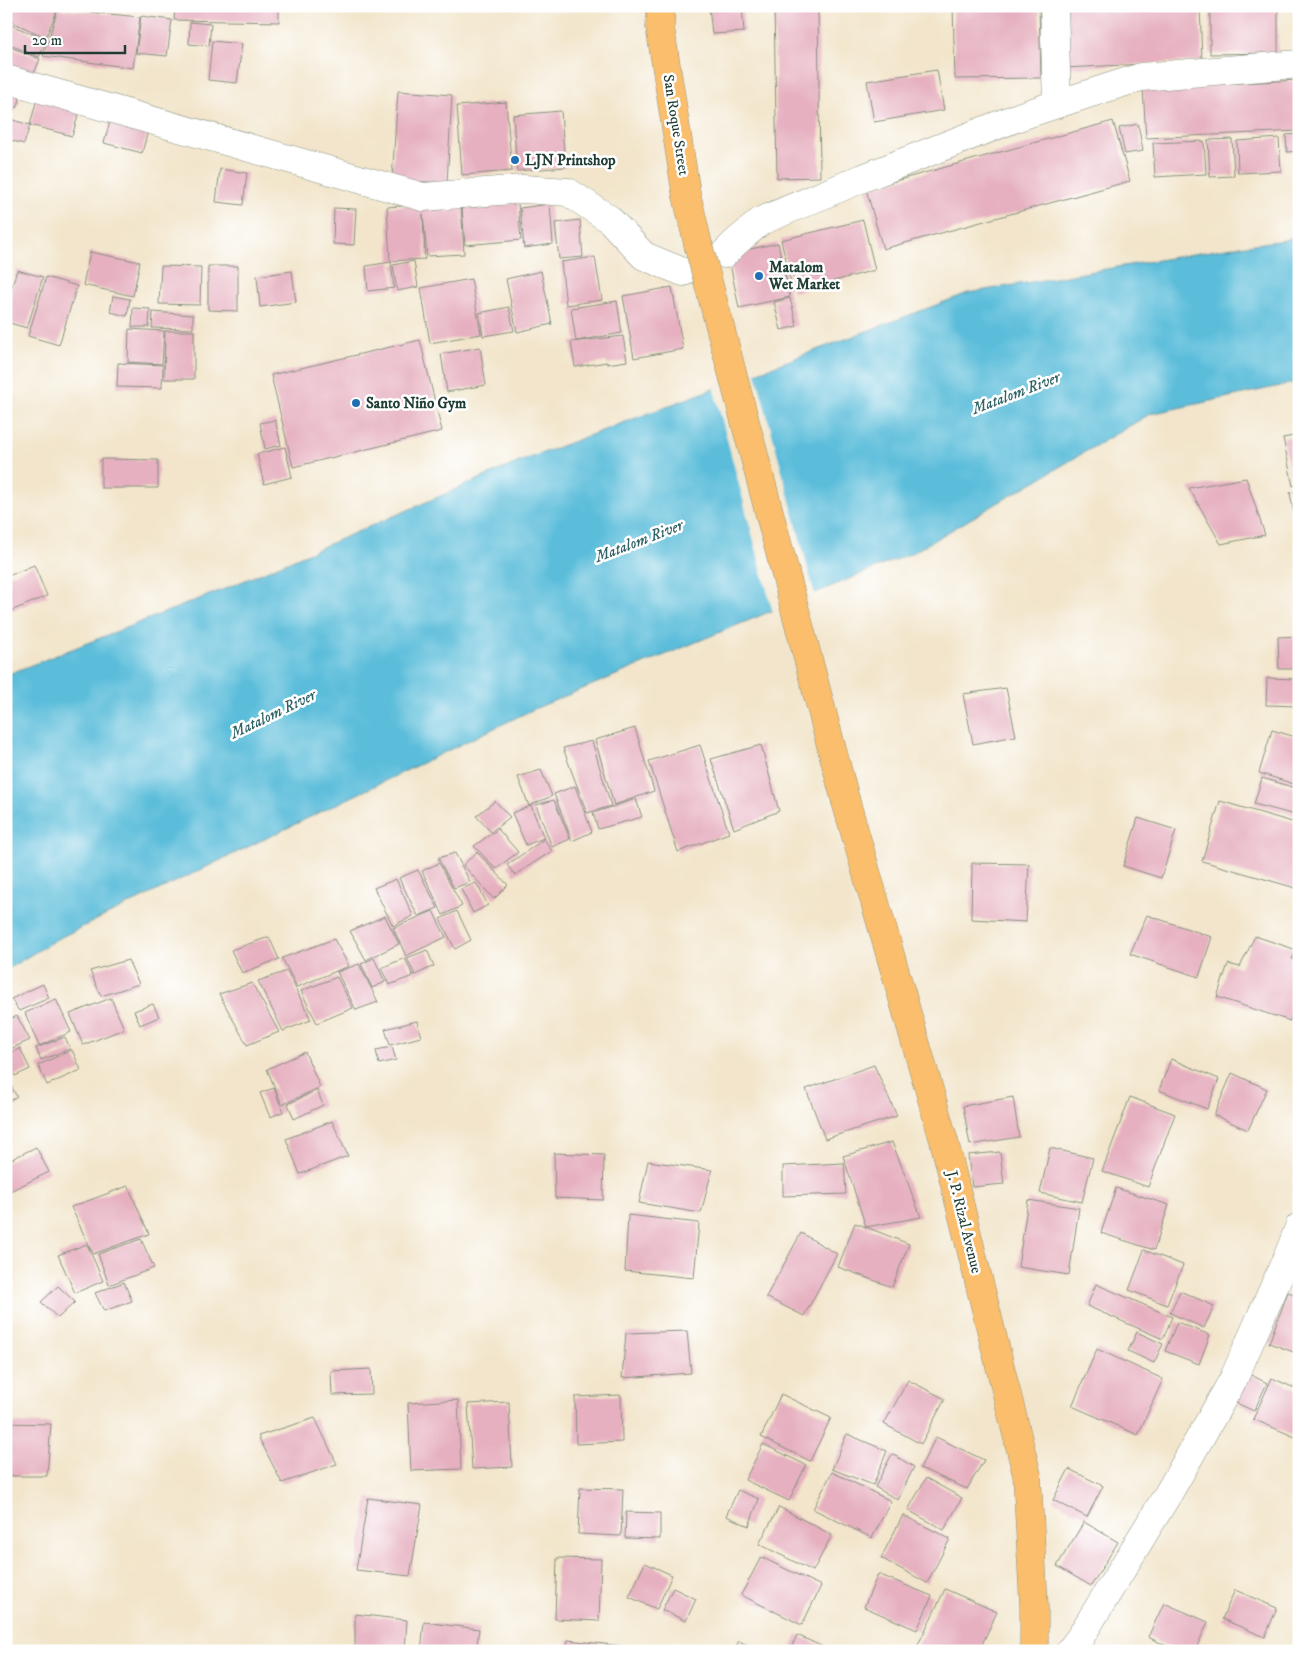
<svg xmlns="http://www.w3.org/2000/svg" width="1305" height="1657" viewBox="0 0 1305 1657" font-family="'IM FELL DW Pica',serif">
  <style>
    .water { fill: #5bbdda; stroke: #3d7d87 }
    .pier { fill: #f2e5cb }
    .building { fill: #e6b0c0 }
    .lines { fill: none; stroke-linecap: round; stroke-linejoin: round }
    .street-casing { stroke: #889180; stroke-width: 29 }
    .primary-casing { stroke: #889180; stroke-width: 29 }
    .street { stroke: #fff; stroke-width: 28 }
    .primary { stroke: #fabe6d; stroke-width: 28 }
    .primary-bridge-casing { stroke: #889180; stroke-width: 29; stroke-linecap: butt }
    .primary-bridge { stroke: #fabe6d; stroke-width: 28 }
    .poi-dot { fill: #1f6fb2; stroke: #fff; stroke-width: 2 }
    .labels { text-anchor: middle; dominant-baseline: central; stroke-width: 5; stroke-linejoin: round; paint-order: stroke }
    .street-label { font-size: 15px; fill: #1f3d34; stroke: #fff }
    .poi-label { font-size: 15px; font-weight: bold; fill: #1f3d34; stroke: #fff; text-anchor: start }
    .water-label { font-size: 16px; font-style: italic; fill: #316366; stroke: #fff }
  </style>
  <rect width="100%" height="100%" fill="#fff"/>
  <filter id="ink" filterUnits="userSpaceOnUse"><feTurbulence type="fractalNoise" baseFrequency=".02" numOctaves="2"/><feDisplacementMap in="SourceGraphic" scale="10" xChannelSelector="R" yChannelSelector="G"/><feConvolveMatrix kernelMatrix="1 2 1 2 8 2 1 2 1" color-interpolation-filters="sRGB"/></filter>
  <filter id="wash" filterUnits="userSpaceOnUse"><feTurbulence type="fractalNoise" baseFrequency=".0096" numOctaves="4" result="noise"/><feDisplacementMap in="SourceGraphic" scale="20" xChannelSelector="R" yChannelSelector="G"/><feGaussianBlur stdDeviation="1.12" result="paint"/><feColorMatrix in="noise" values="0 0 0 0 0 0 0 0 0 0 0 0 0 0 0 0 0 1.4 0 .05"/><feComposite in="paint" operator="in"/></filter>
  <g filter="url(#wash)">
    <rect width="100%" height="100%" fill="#f2e5cb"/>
    <polygon class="water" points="1299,235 1299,382 1150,414 912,553 534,709 55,940 6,970 6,675 227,588 519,462 968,293 1239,246 1286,240"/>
    <polygon class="pier" points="755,370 815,595 773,613 713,386"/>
    <g id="blocks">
      <g class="building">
        <polygon points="13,6 53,6 58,8 46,37 7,20"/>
        <polygon points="175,6 279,6 279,22 174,20"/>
        <polygon points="709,6 742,6 744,32 712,34"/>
        <polygon points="774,6 818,6 820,177 777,178"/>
        <polygon points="953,6 1039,6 1041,78 955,79"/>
        <polygon points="1063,6 1200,6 1202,61 1065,68"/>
        <polygon points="1210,6 1278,6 1278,53 1210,54"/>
        <polygon points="58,9 140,17 133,68 43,56"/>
        <polygon points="141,16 172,20 167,56 136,53"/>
        <polygon points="190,22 211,24 209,46 189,44"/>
        <polygon points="6,23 47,40 39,57 6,43"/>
        <polygon points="212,41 242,44 237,83 208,80"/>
        <polygon points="6,45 40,59 33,76 6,65"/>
        <polygon points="937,70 944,110 874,122 867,81"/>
        <polygon points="1299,80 1299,131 1146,138 1143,88"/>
        <polygon points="6,88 22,91 18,106 11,113 6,112"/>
        <polygon points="398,91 452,95 447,183 392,180"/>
        <polygon points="38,95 81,106 72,136 30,125"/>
        <polygon points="506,102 512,171 462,175 457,106"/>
        <polygon points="561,111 565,167 517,171 513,115"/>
        <polygon points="6,118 30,125 24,144 6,139"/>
        <polygon points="111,118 149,127 142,153 104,143"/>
        <polygon points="1113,121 1130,181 883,249 866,189"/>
        <polygon points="1138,124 1143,151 1125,154 1119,128"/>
        <polygon points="1299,134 1299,151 1287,152 1286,135"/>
        <polygon points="1279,138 1281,171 1238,173 1237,141"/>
        <polygon points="1232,139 1234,176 1210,177 1208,140"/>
        <polygon points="1204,141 1206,174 1155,177 1153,143"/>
        <polygon points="220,169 247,173 243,205 216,202"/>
        <polygon points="461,202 464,254 427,256 423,214 425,259 390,261 387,207"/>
        <polygon points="518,203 521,240 465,245 462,208"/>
        <polygon points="550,204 553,244 524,248 520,208"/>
        <polygon points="334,208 356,209 354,245 333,244"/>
        <polygon points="580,220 583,257 559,259 555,223"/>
        <polygon points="863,220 875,270 793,292 781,240"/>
        <polygon points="778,243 790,297 739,308 728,254"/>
        <polygon points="90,252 140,262 133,296 83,285"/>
        <polygon points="595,257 602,300 566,305 561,262"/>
        <polygon points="414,261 418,287 397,291 393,265"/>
        <polygon points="391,262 394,288 368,291 366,266"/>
        <polygon points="161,266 201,267 200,305 159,304"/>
        <polygon points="208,266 238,266 238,311 208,310"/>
        <polygon points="17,270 43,277 27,328 6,322 6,305"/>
        <polygon points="292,271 296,302 260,307 257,276"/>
        <polygon points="541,271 552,324 517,332 506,279"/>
        <polygon points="46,277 77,286 59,345 28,336"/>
        <polygon points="471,279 481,334 430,343 421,288"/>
        <polygon points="672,287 683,349 634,358 623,296"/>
        <polygon points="113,296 130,299 127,316 110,312"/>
        <polygon points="790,298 797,326 781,330 774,302"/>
        <polygon points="617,301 622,333 576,341 571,308"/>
        <polygon points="509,307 514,331 483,336 479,313"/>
        <polygon points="133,308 150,309 149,327 132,327"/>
        <polygon points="153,312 193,315 193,329 152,328"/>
        <polygon points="129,329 164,331 162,364 128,362"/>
        <polygon points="165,331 194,331 194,379 164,379"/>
        <polygon points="623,336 627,361 607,364 607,362 575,367 571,342"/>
        <polygon points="420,340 442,431 293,467 271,375"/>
        <polygon points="480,347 486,385 447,392 441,354"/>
        <polygon points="118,363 163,365 162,388 117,387"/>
        <polygon points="275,420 281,445 265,449 260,423"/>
        <polygon points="1299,435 1299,484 1293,486 1283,438"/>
        <polygon points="285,447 292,477 264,484 257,454"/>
        <polygon points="101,459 158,460 158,488 101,488"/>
        <polygon points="1246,478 1265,535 1221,544 1189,488"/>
        <polygon points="1299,491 1299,536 1298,536 1290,493"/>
        <polygon points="34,565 47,596 6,613 6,577"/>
        <polygon points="1299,636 1299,669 1279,669 1278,637"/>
        <polygon points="1267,678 1299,679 1299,706 1266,705"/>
        <polygon points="1006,688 1016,736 973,744 963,694"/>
        <polygon points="635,728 654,791 614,805 595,740"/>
        <polygon points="1272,730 1299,738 1299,767 1294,784 1259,773"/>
        <polygon points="592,741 611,806 587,813 563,748"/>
        <polygon points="700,745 729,833 678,852 649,761"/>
        <polygon points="761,745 779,811 734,829 711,759"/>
        <polygon points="541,770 552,796 529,806 518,777"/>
        <polygon points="1262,778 1299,789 1299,816 1254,804"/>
        <polygon points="575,786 592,832 572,841 554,794"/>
        <polygon points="636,799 642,817 598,829 593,813"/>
        <polygon points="554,800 570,839 552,847 536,805"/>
        <polygon points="495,801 510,817 491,832 476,816"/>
        <polygon points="1220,801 1299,824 1299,889 1202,861"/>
        <polygon points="531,806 544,838 526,845 512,813"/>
        <polygon points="1138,818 1176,830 1161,878 1123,866"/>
        <polygon points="498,829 518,852 496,869 474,846"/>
        <polygon points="544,839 552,851 515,875 507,865"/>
        <polygon points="477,852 508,885 494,899 463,865"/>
        <polygon points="455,853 470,882 454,888 438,858"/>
        <polygon points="439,863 462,906 443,915 422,871"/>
        <polygon points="972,863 1029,864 1026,922 971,919"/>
        <polygon points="418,870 438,908 418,916 399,878"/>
        <polygon points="396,879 413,916 393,926 374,888"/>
        <polygon points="476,883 488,905 473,913 461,889"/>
        <polygon points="433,911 446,937 406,956 393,928"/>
        <polygon points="457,911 471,940 455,949 440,919"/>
        <polygon points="1147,915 1212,937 1199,977 1130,954"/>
        <polygon points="385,916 399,944 366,960 350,931"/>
        <polygon points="1255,936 1297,950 1292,959 1299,961 1299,991 1290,1021 1217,997 1228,964 1240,967"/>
        <polygon points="269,937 279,959 242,973 231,950"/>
        <polygon points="334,939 349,966 297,987 282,958"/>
        <polygon points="427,950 434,966 415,975 407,958"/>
        <polygon points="374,958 385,982 372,988 361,964"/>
        <polygon points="405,958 413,976 389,985 381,968"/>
        <polygon points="128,960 139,984 101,996 90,971"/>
        <polygon points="359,964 378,1002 356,1010 337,972"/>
        <polygon points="287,971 311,1020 283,1031 258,981"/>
        <polygon points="337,977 353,1008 317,1023 301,991"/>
        <polygon points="252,983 279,1032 247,1045 219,994"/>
        <polygon points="43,984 49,998 19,1011 11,999"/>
        <polygon points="111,998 124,1029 83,1045 70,1014"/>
        <polygon points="56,999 71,1032 39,1046 25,1013"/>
        <polygon points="153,1004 159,1017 140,1025 134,1011"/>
        <polygon points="17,1016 30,1040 6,1051 6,1021"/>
        <polygon points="417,1021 421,1037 390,1045 385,1029"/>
        <polygon points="65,1037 70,1049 41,1060 36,1048"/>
        <polygon points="392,1047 396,1060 379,1064 376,1050"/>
        <polygon points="20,1048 30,1069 15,1076 6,1056"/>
        <polygon points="72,1050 81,1070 47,1085 38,1065"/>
        <polygon points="305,1052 320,1087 282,1105 267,1069"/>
        <polygon points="1171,1059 1219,1079 1207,1109 1159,1090"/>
        <polygon points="874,1065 897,1116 825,1139 806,1089"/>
        <polygon points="1232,1073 1267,1089 1248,1130 1214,1115"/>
        <polygon points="11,1086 17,1097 6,1103 6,1089"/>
        <polygon points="274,1088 283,1112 270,1117 260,1093"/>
        <polygon points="317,1090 323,1105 294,1119 288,1104"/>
        <polygon points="1013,1097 1019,1137 970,1145 963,1106"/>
        <polygon points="1130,1097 1175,1114 1148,1187 1102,1171"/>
        <polygon points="332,1121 348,1156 300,1174 286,1139"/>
        <polygon points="892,1142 921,1217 866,1227 909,1244 892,1287 838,1267 855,1223 866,1227 843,1156"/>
        <polygon points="36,1147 49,1172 8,1192 6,1188 6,1162"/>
        <polygon points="1050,1148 1093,1158 1082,1202 1040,1193"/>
        <polygon points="1000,1152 1004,1184 972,1187 968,1155"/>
        <polygon points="554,1153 604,1155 603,1200 555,1198"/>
        <polygon points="648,1161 712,1170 701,1213 639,1203"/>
        <polygon points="844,1163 846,1194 783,1196 783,1166"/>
        <polygon points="128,1186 149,1234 93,1254 71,1207"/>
        <polygon points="1116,1188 1169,1205 1154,1250 1101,1233"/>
        <polygon points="1028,1200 1079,1208 1069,1275 1018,1267"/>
        <polygon points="628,1215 699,1223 694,1278 625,1271"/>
        <polygon points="801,1233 837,1254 804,1316 766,1297"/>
        <polygon points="141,1239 154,1268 109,1285 98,1254"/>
        <polygon points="87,1244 103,1281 75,1293 58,1255"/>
        <polygon points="1144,1250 1183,1265 1167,1305 1129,1290"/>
        <polygon points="124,1282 132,1301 104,1311 95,1293"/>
        <polygon points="1096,1284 1172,1317 1163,1339 1087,1306"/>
        <polygon points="58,1286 75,1302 58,1318 41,1302"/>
        <polygon points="1180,1291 1214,1306 1204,1328 1170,1313"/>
        <polygon points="1288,1292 1299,1296 1299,1354 1269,1343"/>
        <polygon points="1177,1322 1210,1335 1199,1364 1165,1351"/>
        <polygon points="687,1331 691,1373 622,1378 626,1333"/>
        <polygon points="1137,1332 1163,1344 1154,1363 1128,1351"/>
        <polygon points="1097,1349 1163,1379 1138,1435 1072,1406"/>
        <polygon points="371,1369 372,1394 332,1395 331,1371"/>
        <polygon points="1247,1373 1267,1383 1254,1411 1234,1402"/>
        <polygon points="1272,1378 1299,1390 1299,1429 1295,1437 1253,1419"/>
        <polygon points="908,1380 945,1399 921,1444 884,1424"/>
        <polygon points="781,1394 831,1418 810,1461 761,1437"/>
        <polygon points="621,1395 622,1442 576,1444 575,1397"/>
        <polygon points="458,1400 461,1469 411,1471 408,1403"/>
        <polygon points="509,1402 512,1467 472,1469 468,1404"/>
        <polygon points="315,1418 337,1464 282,1483 258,1436"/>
        <polygon points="6,1423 51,1424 47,1476 6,1476"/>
        <polygon points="847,1434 887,1451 873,1485 832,1469"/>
        <polygon points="936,1437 984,1460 967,1489 920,1468"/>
        <polygon points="763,1444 806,1465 789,1501 745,1480"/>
        <polygon points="892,1454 914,1467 898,1500 875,1487"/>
        <polygon points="1069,1469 1103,1486 1087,1517 1053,1500"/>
        <polygon points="832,1472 891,1501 872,1538 813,1509"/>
        <polygon points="926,1478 962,1498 944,1530 908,1510"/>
        <polygon points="580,1488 623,1489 621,1536 578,1534"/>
        <polygon points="738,1490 759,1499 749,1526 726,1516"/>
        <polygon points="368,1498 422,1505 410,1576 356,1570"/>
        <polygon points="779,1507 832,1535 813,1571 759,1544"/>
        <polygon points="626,1512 660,1513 660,1539 625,1538"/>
        <polygon points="903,1515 950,1539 927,1583 881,1558"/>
        <polygon points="1084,1522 1118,1542 1091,1586 1057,1566"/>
        <polygon points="761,1557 821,1586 802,1625 741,1595"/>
        <polygon points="557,1558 601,1559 599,1621 555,1619"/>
        <polygon points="645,1563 672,1575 657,1609 629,1597"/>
        <polygon points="878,1574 932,1596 917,1630 864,1607"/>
        <polygon points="673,1588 696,1599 686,1621 662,1610"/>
        <polygon points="945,1589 997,1612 979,1651 915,1651"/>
        <polygon points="1235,1590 1277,1608 1265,1637 1222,1619"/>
        <polygon points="1164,1603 1208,1622 1195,1651 1177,1651 1148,1637"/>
        <polygon points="355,1614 407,1620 405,1651 355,1651"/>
        <polygon points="424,1622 479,1629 476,1651 421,1651"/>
        <polygon points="797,1635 832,1651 790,1651"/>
        <polygon points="568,1640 622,1646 621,1651 566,1651"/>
        <polygon points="739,1641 759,1651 733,1651"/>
      </g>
    </g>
  </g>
  <g filter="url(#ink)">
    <use href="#blocks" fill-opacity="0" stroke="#889180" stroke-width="1"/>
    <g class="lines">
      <g class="street-casing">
        <g id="street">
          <polyline points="1054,6 1057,104"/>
          <polyline points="6,79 423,197 524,189 568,192 609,219 644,256 683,272"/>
          <polyline points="724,254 735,243 761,221 863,178 1021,116 1057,104 1141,77 1299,64"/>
          <polyline points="1070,1651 1081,1636 1168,1494 1233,1380 1290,1251 1299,1227"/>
        </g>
      </g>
      <g class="primary-casing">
        <g id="primary">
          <polyline points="661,6 660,27 686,192 698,244"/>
          <polyline points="846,802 944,1141 1027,1475 1034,1606 1034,1651"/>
        </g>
      </g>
      <use href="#street" class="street"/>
      <use href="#primary" class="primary"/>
      <g class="primary-bridge-casing">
        <polyline id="primary-bridge" points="698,244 846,802"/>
      </g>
      <use href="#primary-bridge" class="primary-bridge"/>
    </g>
  </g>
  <g class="poi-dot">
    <circle cx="515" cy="160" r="5"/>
    <circle cx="759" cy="276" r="5"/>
    <circle cx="356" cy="403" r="5"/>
  </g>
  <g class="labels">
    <g class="street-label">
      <text transform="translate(676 125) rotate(81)">San Roque Street</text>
      <text transform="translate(964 1222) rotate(76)">J. P. Rizal Avenue</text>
    </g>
    <g class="poi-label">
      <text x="525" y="160">LJN Printshop</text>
      <text x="769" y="267">Matalom<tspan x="769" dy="17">Wet Market</tspan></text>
      <text x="366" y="403">Santo Niño Gym</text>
    </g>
    <g class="water-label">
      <text transform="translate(1016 393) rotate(-21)">Matalom River</text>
      <text transform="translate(639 541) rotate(-21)">Matalom River</text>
      <text transform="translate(273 714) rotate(-26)">Matalom River</text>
    </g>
  </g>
  <rect width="1305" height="1657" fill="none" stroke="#fff" stroke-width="25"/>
  <path d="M25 45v8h100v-8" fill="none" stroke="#1f3d34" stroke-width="2.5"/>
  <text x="32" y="45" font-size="15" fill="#1f3d34" stroke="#ffffff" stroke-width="4" paint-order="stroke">20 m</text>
</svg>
